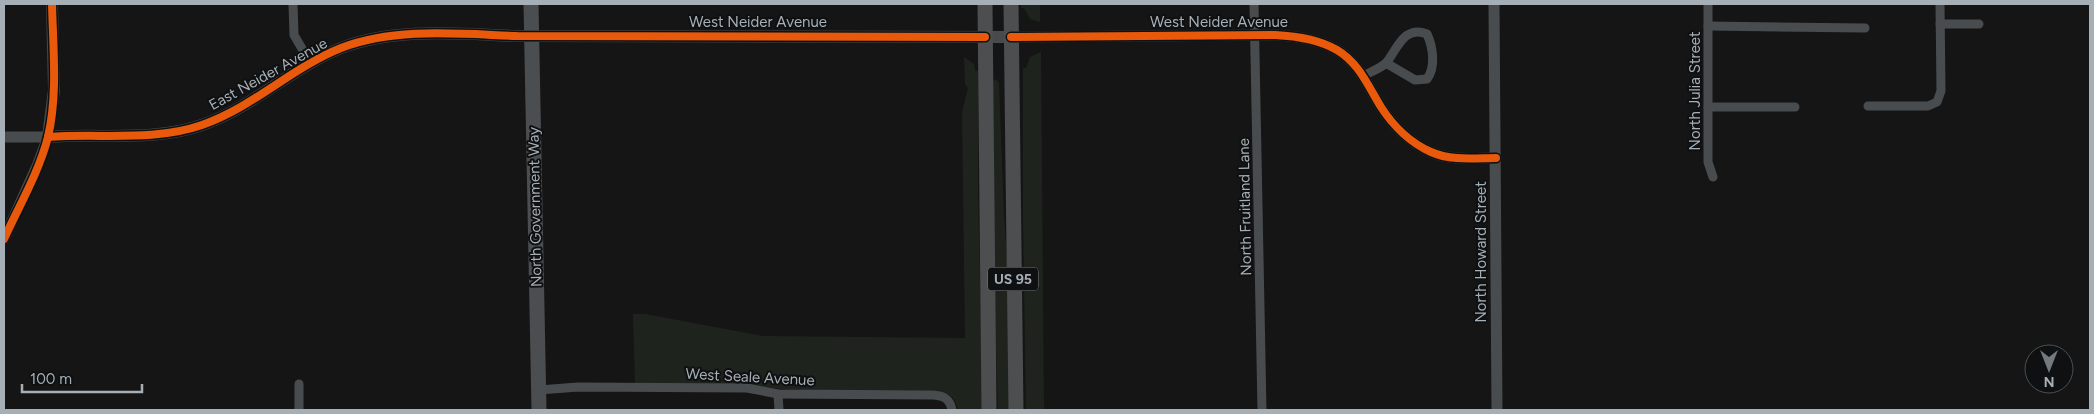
<svg xmlns="http://www.w3.org/2000/svg" width="2094" height="414" viewBox="0 0 2094 414" font-family="Figtree,sans-serif">
  <style>
    .green { fill: #1e241d }
    .lines { fill: none; stroke-linecap: round; stroke-linejoin: round }
    .minor { stroke: #494c4e; stroke-width: 9 }
    .tertiary { stroke: #494c4e; stroke-width: 11 }
    .secondary { stroke: #484a4c; stroke-width: 12 }
    .primary { stroke: #4b4e50; stroke-width: 15 }
    .trunk { stroke: #4c4e50; stroke-width: 15 }
    .cycleway-casing { stroke: #0f1011; stroke-width: 11 }
    .cycleway { stroke: #e8590c; stroke-width: 8 }
    .labels { text-anchor: middle; dominant-baseline: central; stroke-width: 4; stroke-linejoin: round; paint-order: stroke }
    .shield { fill: #0f1011; stroke: #797f84; stroke-width: 1 }
    .shield-label { font-size: 14px; font-weight: bold; fill: #a6afb6 }
    .street-label { font-size: 15px; fill: #a6afb6; stroke: #0f1011 }
  </style>
  <rect width="100%" height="100%" fill="#151515"/>
  <g class="green">
    <polygon points="1021,4 1040,4 1040,22 1030,19 1024,8 1021,8"/>
    <polygon points="1041,52 1044,410 1026,410 1023,215 1023,68 1026,68 1030,57"/>
    <path d="M 964,57 L 974,64 L 975,71 L 978,71 L 978,192 L 983,410 L 958,410 C 956,396 947,393 935,390 L 788,390 L 744,384 L 635,385 L 633,314 L 645,314 L 763,336 L 965,338 L 962,112 L 968,88 L 965,84 Z"/>
    <polygon points="995,79 999,82 1004,216 1011,320 1012,410 998,410 993,263 993,81"/>
  </g>
  <g class="lines">
    <g class="minor">
      <polyline points="293,4 294,35 311,64"/>
      <polyline points="1254,4 1262,410"/>
      <polyline points="1708,4 1708,162 1713,177"/>
      <polyline points="1940,24 1979,24"/>
      <polyline points="1708,26 1865,28"/>
      <path d="M 1363,76 C 1370,72 1382,68 1387,62 C 1398,47 1405,25 1427,34 C 1433,47 1436,67 1427,79 L 1415,80 L 1386,63"/>
      <polyline points="1868,106 1928,106 1937,102 1941,91 1940,4"/>
      <polyline points="1708,107 1795,107"/>
      <polyline points="299,384 299,410"/>
      <path d="M 539,390 L 578,387 L 747,388 L 778,394 L 934,395 C 944,396 950,399 952,410"/>
      <polyline points="778,394 779,410"/>
    </g>
    <g class="tertiary">
      <polyline points="1494,4 1497,410"/>
      <path d="M 1011,37 L 1275,35 C 1296,36 1318,39 1337,50 C 1359,63 1368,86 1381,107 C 1393,126 1411,143 1431,152 C 1451,161 1475,158 1496,158"/>
      <polyline points="4,137 48,137 38,164 4,239"/>
    </g>
    <path class="secondary" d="M 52,4 L 54,90 L 48,137 C 99,133 153,142 202,125 C 252,108 291,68 341,48 C 396,27 460,34 517,36 L 1011,37"/>
    <polyline class="primary" points="531,4 539,410"/>
    <g class="trunk">
      <polyline points="985,4 989,410"/>
      <polyline points="1011,4 1016,410"/>
    </g>
    <g class="cycleway-casing">
      <g id="cycleway">
        <path d="M 1011,37 L 1275,35 C 1296,36 1318,39 1337,50 C 1359,63 1368,86 1381,107 C 1393,126 1411,143 1431,152 C 1451,161 1475,158 1496,158"/>
        <path d="M 48,137 C 99,133 153,142 202,125 C 252,108 291,68 341,48 C 396,27 460,34 517,36 L 985,37"/>
        <path d="M 4,239 C 19,206 39,172 48,137 C 58,94 53,47 52,4"/>
      </g>
    </g>
    <use href="#cycleway" class="cycleway"/>
  </g>
  <g class="labels">
    <rect class="shield" x="988" y="267.5" width="50" height="23" rx="4"/>
    <g class="shield-label">
      <text x="1013" y="279">US 95</text>
    </g>
    <g class="street-label">
      <text x="758" y="22">West Neider Avenue</text>
      <text x="1219" y="22">West Neider Avenue</text>
      <text transform="translate(268 74) rotate(-29)">East Neider Avenue</text>
      <text transform="translate(1695 91) rotate(-90)">North Julia Street</text>
      <text transform="translate(535 207) rotate(-91)">North Government Way</text>
      <text transform="translate(1245 207) rotate(-91)">North Fruitland Lane</text>
      <text transform="translate(1481 252) rotate(-90)">North Howard Street</text>
      <text transform="translate(750 377) rotate(3)">West Seale Avenue</text>
    </g>
  </g>
  <rect width="2094" height="414" fill="none" stroke="#a6afb6" stroke-width="10"/>
  <g transform="translate(2049 369) rotate(180)"><circle r="24" fill="#0f1011" stroke="#4b5053"/>
  <path d="M0-4L9 19L0 12L-9 19Z" fill="#73797e"/>
  <text y="-8" font-size="14" font-weight="bold" text-anchor="middle" fill="#a6afb6">N</text>
  </g>
  <path d="M22 384v8h120v-8" fill="none" stroke="#a6afb6" stroke-width="2.5"/>
  <text x="30" y="384" font-size="15" fill="#a6afb6" stroke="#0f1011" stroke-width="4" paint-order="stroke">100 m</text>
</svg>
